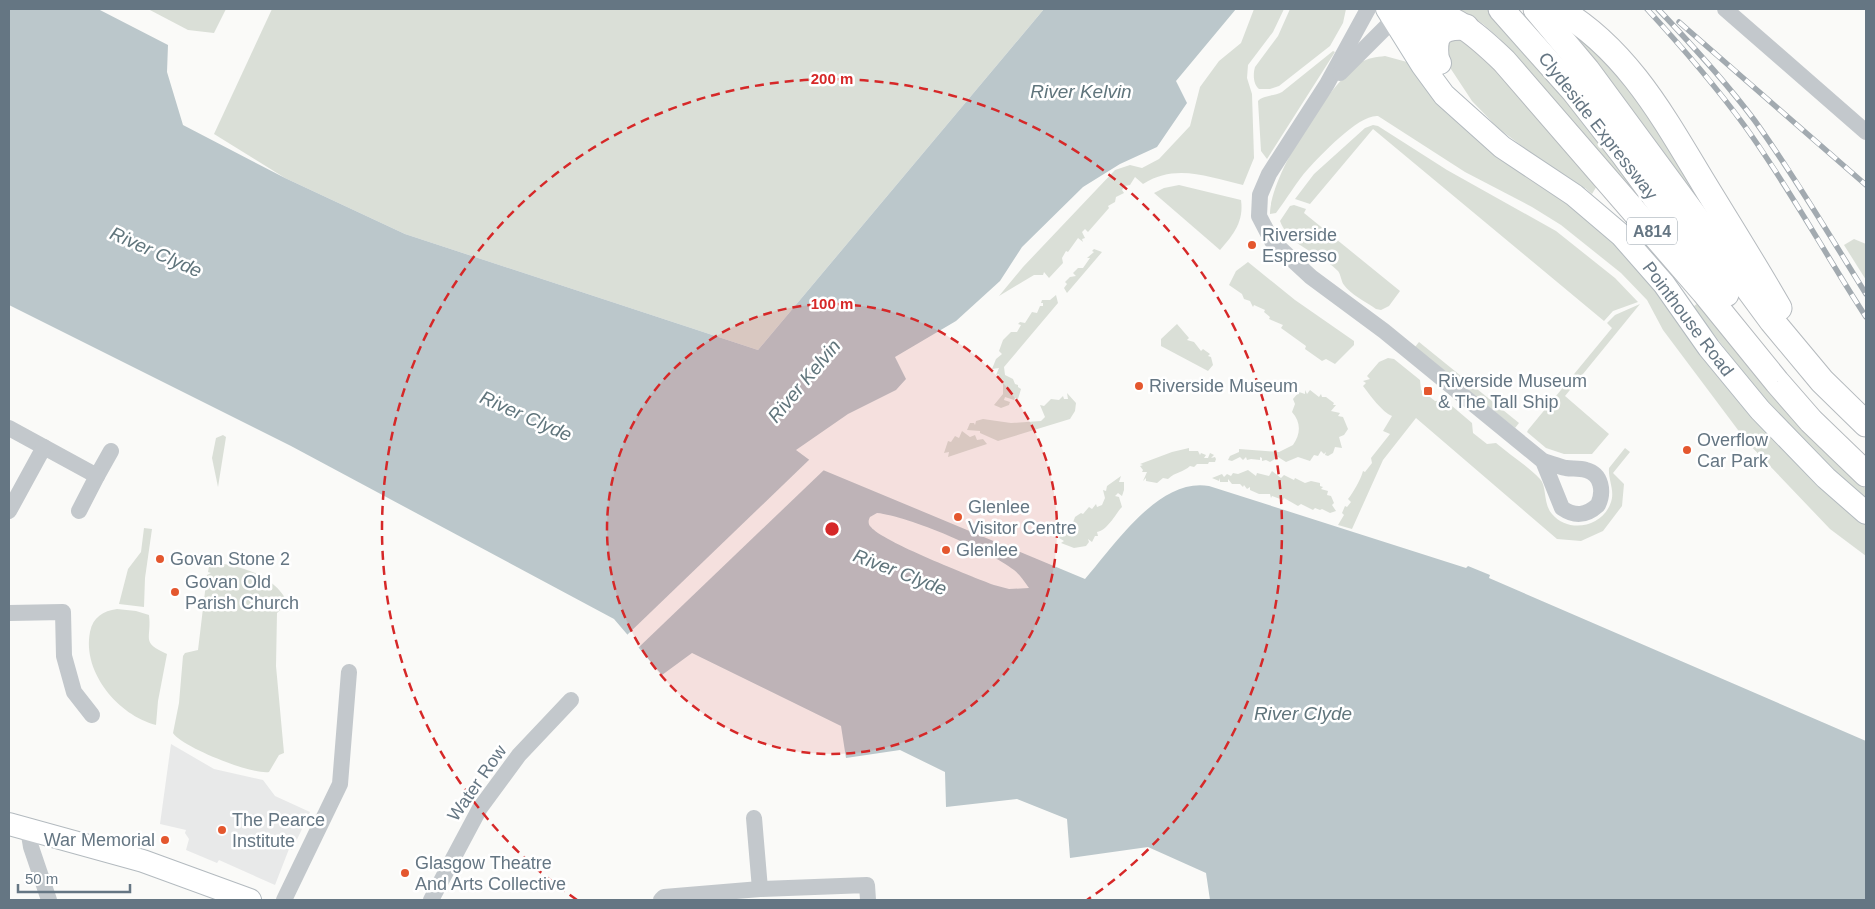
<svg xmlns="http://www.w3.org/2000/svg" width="1875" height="909" viewBox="0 0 1875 909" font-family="Arial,sans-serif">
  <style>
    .built { fill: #e8e9e9 }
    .green { fill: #dadfd7 }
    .water { fill: #bbc7cb; fill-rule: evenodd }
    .pier { fill: #fafaf8 }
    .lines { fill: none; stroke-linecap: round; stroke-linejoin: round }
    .secondary-casing { stroke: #b3babf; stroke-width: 24 }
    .primary-casing { stroke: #b5babe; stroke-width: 27 }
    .street { stroke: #c3c8cc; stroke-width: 16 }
    .secondary { stroke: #fff; stroke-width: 22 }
    .primary { stroke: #fff; stroke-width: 25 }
    .rail-casing { stroke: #a2aab0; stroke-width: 5.5 }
    .rail { stroke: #fff; stroke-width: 4; stroke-dasharray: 11; stroke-linecap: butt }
    .ring { fill: none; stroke: #d62828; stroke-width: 2.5; stroke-dasharray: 9 6 }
    .poi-dot { fill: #e4572e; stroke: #fff; stroke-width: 2 }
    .labels { text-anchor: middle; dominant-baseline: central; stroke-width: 5; stroke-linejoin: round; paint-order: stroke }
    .shield { fill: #fff; stroke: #939fa8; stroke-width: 1 }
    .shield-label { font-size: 16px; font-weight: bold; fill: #657683 }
    .street-label { font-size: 18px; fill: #657683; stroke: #fff }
    .poi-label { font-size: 18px; fill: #657683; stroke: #fff; text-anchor: start }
    .water-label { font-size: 19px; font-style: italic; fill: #60757c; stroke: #fff }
    .centre { fill: #d62828; stroke: #fff; stroke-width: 2.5 }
    .ring-label { font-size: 15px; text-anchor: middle; font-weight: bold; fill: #d62828; stroke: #fff; stroke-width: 5; stroke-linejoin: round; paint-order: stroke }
  </style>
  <rect width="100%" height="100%" fill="#fafaf8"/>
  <polygon class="built" points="171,744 214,769 263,780 275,796 310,812 292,850 289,849 275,885 219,860 217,863 186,850 189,839 185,833 186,830 160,824"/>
  <g class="green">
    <polygon points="148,9 226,9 214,33 188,30"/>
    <polygon points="272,9 1044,9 758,350 405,234 285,178 214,134"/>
    <path d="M 1254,9 L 1284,9 L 1273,32 L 1248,65 L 1247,78 L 1252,94 L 1254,158 L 1243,185 C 1208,177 1176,163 1143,184 L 1135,177 L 1130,185 L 1125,186 L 1122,190 L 1124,193 L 1116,197 L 1115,202 L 1108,206 L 1109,208 L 1088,232 L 1085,229 L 1082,232 L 1085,238 L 1082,239 L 1083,242 L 1078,238 L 1068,252 L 1066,251 L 1062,258 L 1063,263 L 1049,278 L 1044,272 L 1043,275 L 1034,275 L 999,296 L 1023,267 L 1115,170 L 1130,165 L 1142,168 L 1159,159 L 1190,126 L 1200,87 L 1219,61 L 1241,43 Z"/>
    <path d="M 1290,9 L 1346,9 L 1343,23 L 1330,46 L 1279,86 L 1270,89 L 1259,89 C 1253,84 1253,74 1255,67 L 1278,36 Z"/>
    <polygon points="1459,9 1491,9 1654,209 1646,210 1499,38 1483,24"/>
    <polygon points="1556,14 1618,64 1729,245"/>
    <polygon points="1463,32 1598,184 1592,194 1585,188 1582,192 1498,128 1472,101 1445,60 1448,33"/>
    <path d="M 1333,51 L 1335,52 L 1267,159 L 1261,151 L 1258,101 C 1263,95 1275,96 1282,92 Z"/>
    <path d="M 1385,56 L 1407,62 L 1599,225 L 1866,523 L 1866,556 L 1830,529 L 1747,442 L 1663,330 L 1647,300 L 1621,273 L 1561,225 L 1532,207 L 1465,172 L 1378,116 C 1359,114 1321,155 1308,169 C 1296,182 1287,199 1276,213 L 1270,214 C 1270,176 1328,85 1360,63 C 1367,58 1377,57 1385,56 Z"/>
    <polygon points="1373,125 1378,126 1447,170 1556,231 1615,278 1638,302 1613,311 1604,321 1373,129 1310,204 1295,199 1314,174 1365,128"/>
    <path d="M 1179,185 L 1241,200 C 1244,221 1234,234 1220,250 L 1154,193 L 1164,188 Z"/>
    <path d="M 1294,205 L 1306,209 L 1304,213 L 1400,291 L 1389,306 L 1381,310 L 1376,309 C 1366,302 1350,294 1344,285 C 1341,281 1341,275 1338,271 C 1319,252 1290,247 1280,221 L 1290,206 Z"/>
    <polygon points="1854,239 1866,244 1866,280 1844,245"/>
    <polygon points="1094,249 1102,252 1067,293 1064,288 1067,284 1065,282 1070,277 1076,276 1073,273 1078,268 1083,268 1090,258 1087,258 1094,252 1092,251"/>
    <polygon points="1248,262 1295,300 1354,341 1354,345 1335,364 1326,359 1322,361 1305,349 1306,346 1281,328 1283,325 1269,319 1270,317 1264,312 1265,310 1254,305 1253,307 1250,301 1244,299 1242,294 1229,285 1236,271"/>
    <polygon points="1056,295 1058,303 1004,367 1005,375 1013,379 1015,384 1018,385 1018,387 1021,389 1018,399 1015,398 1014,400 1005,397 1004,400 1010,402 1009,405 1001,408 994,405 1003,394 1003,380 998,377 999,374 996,375 999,368 992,369 996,359 1002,354 999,351 1003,340 1011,332 1017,332 1021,325 1018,324 1020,322 1025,323 1032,312 1037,313 1040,306 1043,306 1043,303 1041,303 1042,300 1050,300"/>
    <polygon points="1699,302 1804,430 1866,489 1866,501 1781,422 1693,307"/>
    <polygon points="1640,304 1565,396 1609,434 1592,454 1564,454 1546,448 1527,432 1528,430 1612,328 1607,323 1615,315"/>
    <polygon points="1177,324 1189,338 1187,340 1194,342 1201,351 1203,349 1210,354 1208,356 1211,357 1213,365 1208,371 1161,346 1161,339"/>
    <polygon points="1419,342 1519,423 1515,428 1415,347"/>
    <path d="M 1388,358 L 1394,359 L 1420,380 L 1421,390 L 1435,401 L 1445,400 L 1472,423 L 1473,433 L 1487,444 L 1496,443 C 1510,455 1528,466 1540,479 C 1547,486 1543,504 1552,514 C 1569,534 1603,527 1611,502 C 1615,490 1608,480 1609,468 L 1625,448 L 1630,452 L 1613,473 L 1624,484 L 1622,506 L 1603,531 L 1581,541 L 1557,539 L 1416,418 L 1383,460 L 1352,529 L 1338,525 L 1344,515 L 1342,513 L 1345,506 L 1347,507 L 1351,502 L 1348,499 C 1353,493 1361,479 1363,471 L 1365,472 L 1372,463 L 1371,458 L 1390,434 L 1383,431 L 1392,416 C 1382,412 1370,395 1363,386 L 1366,383 L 1363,381 L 1370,379 L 1367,376 L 1379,362 Z"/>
    <path d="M 1305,390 L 1307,394 L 1310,390 L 1319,397 L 1321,394 L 1322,397 L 1326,397 L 1334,403 L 1333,405 L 1336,405 L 1331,411 L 1340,413 L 1338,416 L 1343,417 L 1348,429 L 1344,435 L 1339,437 L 1342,448 L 1335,447 L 1333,453 L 1328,456 L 1325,455 L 1326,452 L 1324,454 L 1321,451 L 1318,456 L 1314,455 L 1310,461 L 1298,457 L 1286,462 L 1278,457 L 1270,462 L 1266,460 L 1262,461 L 1262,458 L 1260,457 L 1260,460 L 1251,459 L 1247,460 L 1246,457 L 1243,460 L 1240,457 L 1232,461 L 1228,460 L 1230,456 L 1239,452 L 1239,449 L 1279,452 L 1293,445 C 1301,434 1301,422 1292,412 L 1295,404 L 1293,399 L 1299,392 L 1305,394 Z"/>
    <polygon points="1067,393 1076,403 1075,411 1070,419 998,441 980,433 980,431 967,430 970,423 974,423 975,425 976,421 983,419 1011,423 1041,421 1045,417 1040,405 1044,406 1051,399 1059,400 1063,396 1064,399 1068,399"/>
    <polygon points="962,431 970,437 975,435 977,440 983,439 987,444 948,457 949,452 944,453 948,441 951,442 955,436 959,438"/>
    <polygon points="223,435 226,437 218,487 212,458 216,438"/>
    <path d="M 1189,448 L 1189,451 L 1198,451 L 1200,455 L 1201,453 L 1206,455 L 1204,458 L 1208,458 L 1210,453 L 1214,455 L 1211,458 L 1215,457 L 1216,459 L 1215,462 L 1209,462 L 1208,464 L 1197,464 L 1194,467 L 1190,466 C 1184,472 1175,472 1168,479 L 1163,478 L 1157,483 L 1146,481 L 1146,478 L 1143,481 L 1147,472 L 1142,472 L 1143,470 L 1140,466 L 1143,465 L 1140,464 L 1172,452 Z"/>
    <polygon points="1248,470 1256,476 1257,473 1269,476 1272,471 1281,478 1284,475 1294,480 1295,478 1305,483 1311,481 1320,483 1320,486 1323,487 1321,489 1328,491 1327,495 1331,496 1334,503 1332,505 1336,511 1330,513 1322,509 1320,510 1315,508 1313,510 1301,504 1298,506 1284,498 1283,500 1272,496 1271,498 1270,494 1259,494 1250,490 1250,487 1247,489 1244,485 1243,487 1240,484 1232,484 1228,479 1228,482 1220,482 1220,478 1219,481 1212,478 1222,474 1224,477 1227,474 1231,476 1233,473 1238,474"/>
    <path d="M 1121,476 L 1119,482 L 1124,482 L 1124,490 L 1122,496 L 1118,493 L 1115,496 L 1119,497 L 1122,507 C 1116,513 1108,530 1097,532 L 1098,536 L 1095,536 L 1092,542 L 1088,539 L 1089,542 L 1086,546 L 1074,548 L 1061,543 L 1064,541 L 1059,538 L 1060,536 L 1063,537 L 1063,533 L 1067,530 L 1070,531 L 1075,517 L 1081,513 L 1083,514 L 1089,507 L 1092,509 L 1096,504 L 1097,507 L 1102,505 L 1105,498 L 1103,490 L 1106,491 L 1107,486 Z"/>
    <polygon points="144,528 152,529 145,578 144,607 119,604 128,569 141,552"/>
    <path d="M 210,561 C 240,567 273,573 288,603 L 277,613 L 276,666 L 284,753 L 279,755 L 269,772 C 252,775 182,747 173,733 L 179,703 L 183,656 L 185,653 L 198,650 L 207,575 L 211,573 L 208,572 Z"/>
    <path d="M 117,609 L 136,611 L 149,615 C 152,639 140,642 167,654 L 158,701 L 156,725 C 118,715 82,672 90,632 C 93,617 103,611 117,609 Z"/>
  </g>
  <path class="water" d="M 9,9 L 98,9 L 168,45 L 167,72 L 183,125 L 285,178 L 405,234 L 758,350 L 1044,9 L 1236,9 L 1176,81 L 1187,103 L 1157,147 L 1120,164 L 1083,187 L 1022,247 L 1000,281 L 956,321 L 895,357 L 906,379 L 896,390 L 848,414 L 796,450 L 823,470 L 1085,579 C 1114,546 1159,477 1209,486 L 1466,568 L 1468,566 L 1490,575 L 1489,578 L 1866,741 L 1866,900 L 1210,900 L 1206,873 L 1148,847 L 1070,858 L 1067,819 L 1017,799 L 946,807 L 945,772 L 900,750 L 846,758 L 841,726 L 692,653 L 662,675 L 614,619 L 291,446 L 9,305 ZM 877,513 C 908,516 990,551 1014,570 C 1020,575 1024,581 1029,588 L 1009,589 L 994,585 C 973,577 881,541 871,527 C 868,524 868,521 870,517 Z"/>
  <polygon class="pier" points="811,458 826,468 638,648 626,636"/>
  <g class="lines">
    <g class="secondary-casing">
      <g id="secondary">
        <polyline points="1387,9 1422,65 1444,95 1502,147 1574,195 1621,235 1664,284 1709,348 1760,410 1826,478 1866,513"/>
        <polyline points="1411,9 1440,63"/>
        <polyline points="9,824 143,861 250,900"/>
      </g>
    </g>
    <g class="primary-casing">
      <g id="primary">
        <path d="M 1422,9 C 1457,17 1479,37 1504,61 L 1704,292 L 1777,382 L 1811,421 L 1866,474"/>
        <polyline points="1501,9 1574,91 1624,155 1726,294"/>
        <polyline points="1536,9 1587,70 1772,321 1822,381 1866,424"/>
        <path d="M 1558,9 C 1627,49 1664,118 1704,184 C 1729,225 1755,266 1779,308"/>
        <path d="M 1436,56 C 1434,32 1442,27 1466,27"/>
      </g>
    </g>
    <g class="street">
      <path d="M 1368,9 L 1327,84 L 1269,174 L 1260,195 L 1259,216 L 1272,241 L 1311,277 L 1384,331 L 1543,461 C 1550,463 1558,466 1566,468 C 1572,469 1579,468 1586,470 C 1602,474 1604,492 1598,505 C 1586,516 1575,517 1562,508 L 1543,461"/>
      <polyline points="1725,9 1866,132"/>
      <polyline points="1340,73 1393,20"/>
      <polyline points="9,428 97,476 111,451"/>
      <polyline points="9,511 44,447"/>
      <polyline points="79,511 97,476"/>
      <polyline points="9,613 63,612 64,656 74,692 92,715"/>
      <polyline points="754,818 760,889"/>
      <polyline points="28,829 31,847 49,900"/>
      <polyline points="284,900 340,784 349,672"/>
      <polyline points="431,900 480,808 519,755 571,700"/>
      <polyline points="661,900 664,897 760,889 867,885 868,900"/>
    </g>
    <use href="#secondary" class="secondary"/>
    <use href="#primary" class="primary"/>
    <g class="rail-casing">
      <g id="rail">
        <path d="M 1647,9 C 1681,46 1714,84 1744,125 C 1789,187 1825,254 1866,317"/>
        <path d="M 1658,9 C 1692,45 1726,82 1755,121 C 1795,177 1830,236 1866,294"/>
        <polyline points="1679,22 1866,185"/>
      </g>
    </g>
    <use href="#rail" class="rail"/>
  </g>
  <circle cx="832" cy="529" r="225" fill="#d62828" fill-opacity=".12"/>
  <g class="ring">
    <circle cx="832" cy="529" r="225"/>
    <path d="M577 900A450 450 0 1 1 1087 900"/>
  </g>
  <g class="poi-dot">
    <circle cx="1252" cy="245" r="5"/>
    <circle cx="1139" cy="386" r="5"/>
    <rect x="1423" y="386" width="10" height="10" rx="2.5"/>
    <circle cx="1687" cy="450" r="5"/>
    <circle cx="958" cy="517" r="5"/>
    <circle cx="946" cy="550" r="5"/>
    <circle cx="160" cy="559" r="5"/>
    <circle cx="175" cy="592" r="5"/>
    <circle cx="222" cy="830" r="5"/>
    <circle cx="165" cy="840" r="5"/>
    <circle cx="405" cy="873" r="5"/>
  </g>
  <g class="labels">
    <rect class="shield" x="1627" y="217.5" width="50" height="27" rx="4"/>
    <g class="shield-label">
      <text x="1652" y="231">A814</text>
    </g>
    <g class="street-label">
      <text transform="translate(1598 126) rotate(52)">Clydeside Expressway</text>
      <text transform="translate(1688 319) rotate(53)">Pointhouse Road</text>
      <text transform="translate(477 783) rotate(-55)">Water Row</text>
    </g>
    <g class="poi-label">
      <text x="1262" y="235">Riverside<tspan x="1262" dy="21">Espresso</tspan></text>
      <text x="1438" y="381">Riverside Museum<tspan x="1438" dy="21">&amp; The Tall Ship</tspan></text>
      <text x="1149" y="386">Riverside Museum</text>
      <text x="1697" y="440">Overflow<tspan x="1697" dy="21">Car Park</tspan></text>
      <text x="968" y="507">Glenlee<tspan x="968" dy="21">Visitor Centre</tspan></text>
      <text x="956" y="550">Glenlee</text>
      <text x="170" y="559">Govan Stone 2</text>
      <text x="185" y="582">Govan Old<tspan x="185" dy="21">Parish Church</tspan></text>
      <text x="232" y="820">The Pearce<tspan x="232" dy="21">Institute</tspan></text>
      <text x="155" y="840" text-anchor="end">War Memorial</text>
      <text x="415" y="863">Glasgow Theatre<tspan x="415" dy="21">And Arts Collective</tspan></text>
    </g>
    <g class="water-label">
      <text x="1081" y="91">River Kelvin</text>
      <text transform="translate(156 252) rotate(24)">River Clyde</text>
      <text transform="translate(804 381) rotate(-50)">River Kelvin</text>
      <text transform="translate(526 416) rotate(24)">River Clyde</text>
      <text transform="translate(900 572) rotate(21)">River Clyde</text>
      <text x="1303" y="713">River Clyde</text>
    </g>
  </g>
  <circle cx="832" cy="529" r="8" class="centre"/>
  <g class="ring-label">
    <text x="832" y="84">200 m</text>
    <text x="832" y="309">100 m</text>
  </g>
  <rect width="1875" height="909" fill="none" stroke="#657683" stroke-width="20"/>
  <path d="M18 884v8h112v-8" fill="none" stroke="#657683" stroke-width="2.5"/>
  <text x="25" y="884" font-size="15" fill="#657683" stroke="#ffffff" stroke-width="4" paint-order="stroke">50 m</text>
</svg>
